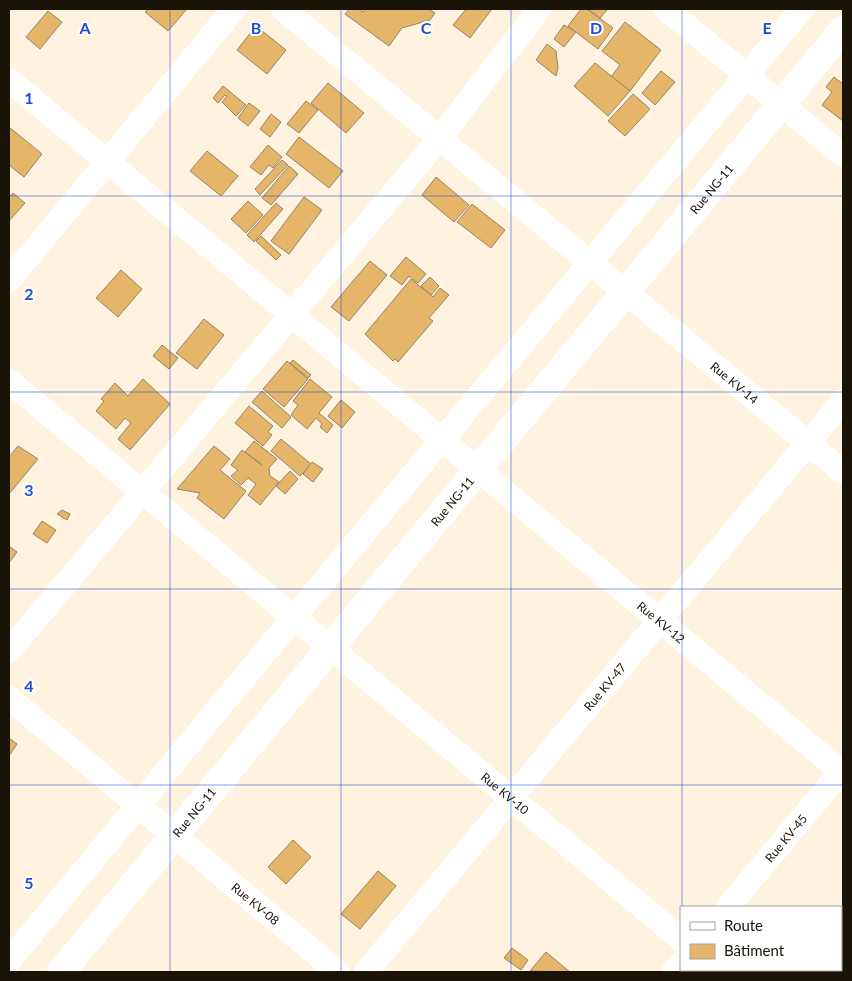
<svg xmlns="http://www.w3.org/2000/svg" width="852" height="981" viewBox="0 0 852 981" font-family="Lato,sans-serif">
  <style>
    .building { fill: #e5b66a; stroke: #968467 }
    .lines { fill: none; stroke-linecap: round; stroke-linejoin: round }
    .minor { stroke: #fff; stroke-width: 24 }
    .tertiary { stroke: #fff; stroke-width: 28 }
    .grid { fill: none; stroke: #1d4ed8; stroke-width: 1; stroke-opacity: 0.55 }
    .labels { text-anchor: middle; dominant-baseline: central; stroke-width: 4; stroke-linejoin: round; paint-order: stroke }
    .street-label { font-size: 12px; fill: #1a1308; stroke: #fff }
    .grid-label { font-size: 16px; text-anchor: middle; font-weight: bold; fill: #1d4ed8; stroke: #fff; stroke-width: 4; stroke-linejoin: round; paint-order: stroke }
  </style>
  <rect width="100%" height="100%" fill="#fff3e0"/>
  <g class="building">
    <polygon points="148,9 187,9 168,31 145,12"/>
    <polygon points="349,9 359,9 363,12 365,9 428,9 435,13 430,20 402,28 389,46 345,14"/>
    <polygon points="466,9 492,9 470,38 453,25"/>
    <polygon points="581,9 587,9 613,28 598,49 568,26"/>
    <polygon points="587,9 605,9 607,10 600,18"/>
    <polygon points="48,11 62,22 40,49 26,37"/>
    <polygon points="625,22 661,50 630,91 611,77 620,65 602,51"/>
    <polygon points="564,25 576,32 564,47 554,39"/>
    <polygon points="256,26 286,50 267,74 237,50"/>
    <polygon points="547,44 556,51 558,68 556,76 536,60"/>
    <polygon points="595,63 630,91 608,116 574,86"/>
    <polygon points="661,71 675,82 655,105 642,93"/>
    <polygon points="834,77 843,84 843,121 822,105 832,92 826,87"/>
    <polygon points="328,83 364,113 346,133 311,103"/>
    <polygon points="223,86 246,105 236,116 222,102 227,96 225,95 218,103 213,98"/>
    <polygon points="633,94 650,109 625,136 608,121"/>
    <polygon points="306,101 318,110 299,133 287,124"/>
    <polygon points="249,103 260,111 248,126 238,118"/>
    <polygon points="271,114 281,122 270,137 260,129"/>
    <polygon points="9,127 42,154 24,177 9,165"/>
    <polygon points="299,137 343,171 329,188 286,154"/>
    <polygon points="268,145 282,157 273,168 269,165 261,175 250,167"/>
    <polygon points="207,151 238,176 221,196 190,171"/>
    <polygon points="282,160 288,165 260,195 255,189"/>
    <polygon points="289,166 298,174 271,205 262,198"/>
    <polygon points="436,177 469,205 454,222 422,195"/>
    <polygon points="13,193 25,203 9,221 9,197"/>
    <polygon points="304,197 322,210 289,254 271,241"/>
    <polygon points="248,201 263,215 246,233 231,219"/>
    <polygon points="276,203 283,209 254,242 247,235"/>
    <polygon points="472,204 505,230 491,248 457,222"/>
    <polygon points="261,236 281,255 276,260 256,241"/>
    <polygon points="406,257 426,274 418,283 409,276 402,285 390,276"/>
    <polygon points="370,261 387,275 349,321 331,307"/>
    <polygon points="121,270 142,289 118,317 96,298"/>
    <polygon points="430,277 439,286 431,295 421,286"/>
    <polygon points="411,279 433,297 440,288 449,295 429,318 433,321 398,362 395,359 393,361 365,334"/>
    <polygon points="204,319 224,335 197,369 176,353"/>
    <polygon points="162,345 178,358 169,369 153,356"/>
    <polygon points="293,360 311,375 308,378 290,363"/>
    <polygon points="287,361 308,379 284,407 263,389"/>
    <polygon points="143,379 170,404 130,450 118,439 131,423 125,418 116,429 96,411 104,401 101,399 115,383 128,396"/>
    <polygon points="310,379 332,397 319,413 333,425 327,433 320,427 322,424 316,418 307,429 291,415 298,405 293,401"/>
    <polygon points="262,391 291,417 282,428 252,402"/>
    <polygon points="341,400 355,412 342,428 328,416"/>
    <polygon points="249,406 273,426 268,432 272,435 263,446 235,423"/>
    <polygon points="281,439 311,464 300,476 271,451"/>
    <polygon points="254,441 277,459 269,468 270,476 279,482 260,505 248,495 256,484 248,478 241,485 231,476 238,470 231,465 242,450 262,465 245,452"/>
    <polygon points="18,446 38,459 9,494 9,457"/>
    <polygon points="214,446 230,459 220,470 246,491 224,519 197,498 200,493 177,489"/>
    <polygon points="312,462 323,469 313,482 303,474"/>
    <polygon points="290,471 298,479 285,494 276,486"/>
    <polygon points="62,510 70,514 67,520 57,514"/>
    <polygon points="42,521 56,530 47,543 33,534"/>
    <polygon points="9,546 17,552 9,563"/>
    <polygon points="9,738 17,744 9,756"/>
    <polygon points="293,840 311,857 286,884 268,867"/>
    <polygon points="378,871 396,886 360,929 341,914"/>
    <polygon points="512,948 528,960 521,970 504,958"/>
    <polygon points="546,952 570,972 530,971"/>
  </g>
  <g class="lines">
    <g class="minor">
      <path id="s1" d="M 283,9 L 843,472"/>
      <polyline points="666,9 843,155"/>
      <path id="s2" d="M 9,80 L 843,773"/>
      <polyline points="9,280 234,9"/>
      <path id="s3" d="M 9,381 L 681,939"/>
      <polyline points="9,651 440,138 539,9"/>
      <path id="s4" d="M 9,698 L 338,972"/>
      <path id="s5" d="M 728,907 L 843,769"/>
      <path d="M 9,961 C 271,642 538,326 802,9"/>
      <polyline points="718,970 721,972"/>
      <path id="s6" d="M 366,972 L 843,401"/>
      <polyline points="673,972 681,963"/>
    </g>
    <path class="tertiary" id="s7" d="M 61,972 L 843,30"/>
  </g>
  <path class="grid" d="M 170,9 L 170,972M 341,9 L 341,972M 511,9 L 511,972M 682,9 L 682,907M 9,196 L 843,196M 9,392 L 843,392M 9,589 L 843,589M 9,785 L 843,785M 682,970 L 682,972"/>
  <g class="labels">
    <g class="street-label">
      <text stroke="none"><textPath href="#s7" startOffset="1018">Rue NG-11</textPath></text>
      <text stroke="none"><textPath href="#s1" startOffset="586">Rue KV-14</textPath></text>
      <text stroke="none"><textPath href="#s7" startOffset="612">Rue NG-11</textPath></text>
      <text stroke="none"><textPath href="#s2" startOffset="848">Rue KV-12</textPath></text>
      <text stroke="none"><textPath href="#s6" startOffset="372">Rue KV-47</textPath></text>
      <text stroke="none"><textPath href="#s3" startOffset="645">Rue KV-10</textPath></text>
      <text stroke="none"><textPath href="#s7" startOffset="208">Rue NG-11</textPath></text>
      <text stroke="none"><textPath href="#s5" startOffset="90">Rue KV-45</textPath></text>
      <text stroke="none"><textPath href="#s4" startOffset="321">Rue KV-08</textPath></text>
    </g>
  </g>
  <g class="grid-label">
    <text x="85" y="34">A</text>
    <text x="256" y="34">B</text>
    <text x="426" y="34">C</text>
    <text x="596" y="34">D</text>
    <text x="767" y="34">E</text>
    <text x="29" y="104">1</text>
    <text x="29" y="300">2</text>
    <text x="29" y="496">3</text>
    <text x="29" y="692">4</text>
    <text x="29" y="889">5</text>
  </g>
  <rect width="852" height="981" fill="none" stroke="#1a1308" stroke-width="20"/>
  <rect x="680" y="906" width="162" height="65" fill="#ffffff" stroke="#a3a19c"/>
  <rect x="690" y="922" width="25" height="8" fill="#ffffff" stroke="#a3a19c"/>
  <text x="724" y="931" font-size="15" fill="#1a1308">Route</text>
  <rect x="690" y="944" width="25" height="15" fill="#e5b66a" stroke="#a3a19c"/>
  <text x="724" y="956" font-size="15" fill="#1a1308">Bâtiment</text>
</svg>
